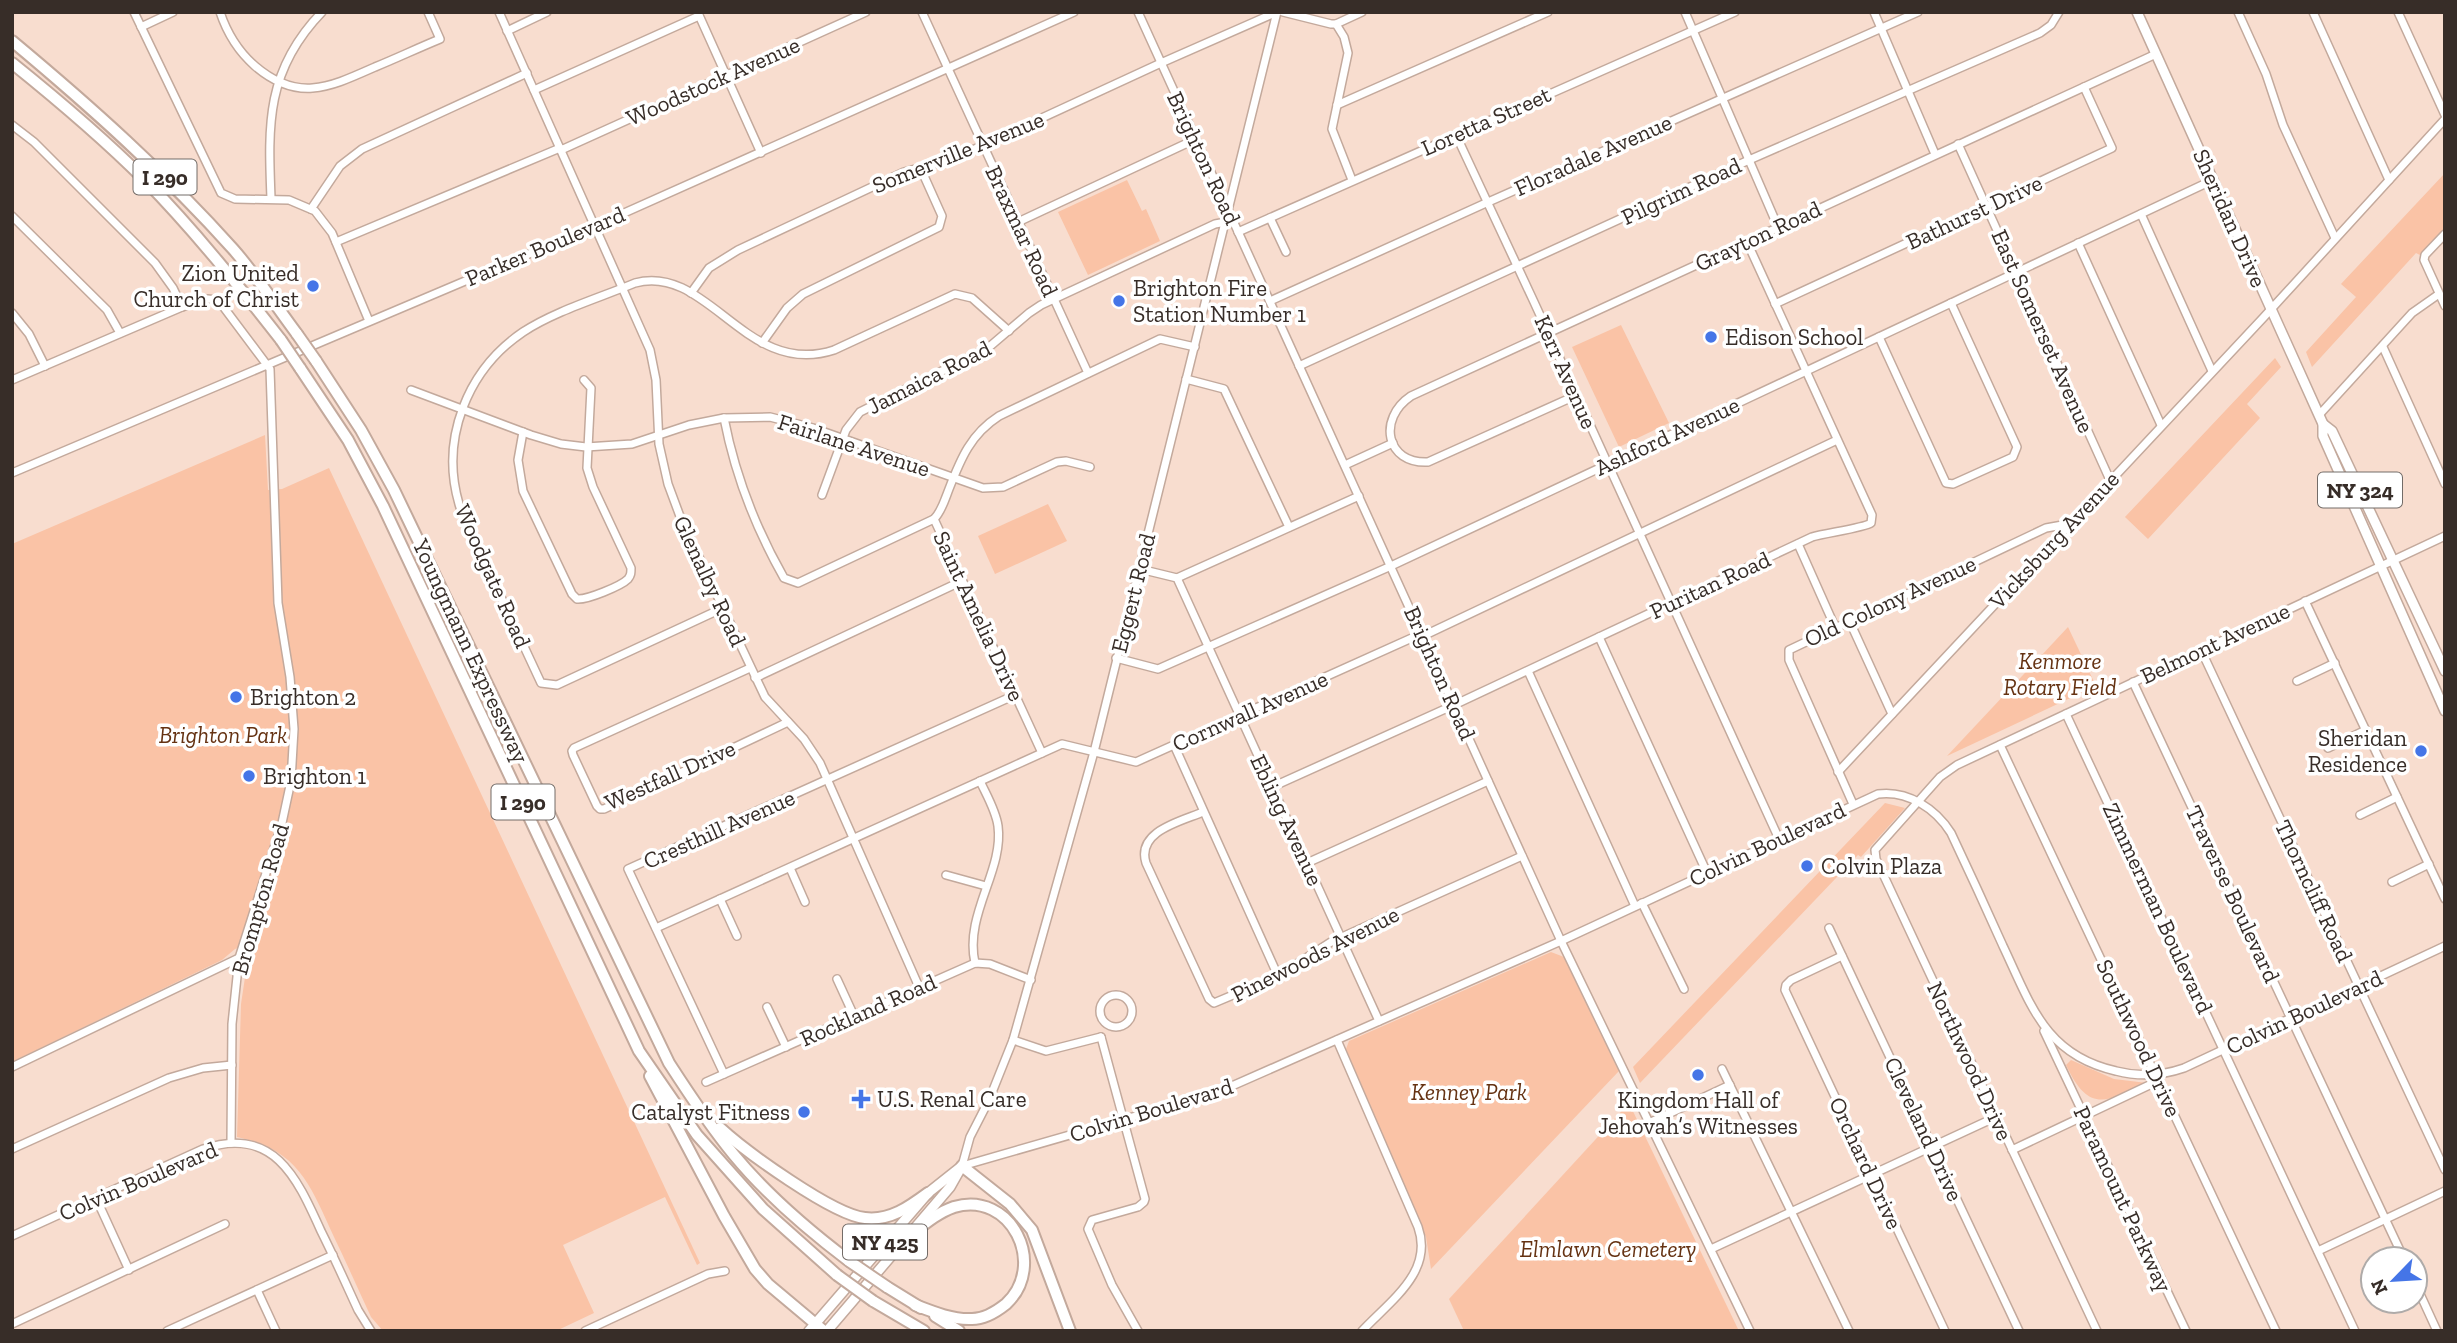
<svg xmlns="http://www.w3.org/2000/svg" width="2457" height="1343" viewBox="0 0 2457 1343" font-family="'Zilla Slab',serif">
  <style>
    .green { fill: #fac3a6 }
    .lines { fill: none; stroke-linecap: round; stroke-linejoin: round }
    .minor-casing { stroke: #c3a99c; stroke-width: 10 }
    .major-casing { stroke: #c3a99c; stroke-width: 12 }
    .highway-casing { stroke: #c3a99c; stroke-width: 14 }
    .minor { stroke: #fff; stroke-width: 7 }
    .major { stroke: #fff; stroke-width: 9 }
    .highway { stroke: #fff; stroke-width: 10 }
    .highway-bridge-casing { stroke: #c3a99c; stroke-width: 14; stroke-linecap: butt }
    .highway-bridge { stroke: #fff; stroke-width: 10 }
    .poi-dot { fill: #4575e7; stroke: #fff; stroke-width: 2.5 }
    .labels { text-anchor: middle; dominant-baseline: central; stroke-width: 7; stroke-linejoin: round; paint-order: stroke }
    .shield { fill: #fff; stroke: #736c68; stroke-width: 2 }
    .shield-label { font-size: 21px; font-weight: bold; fill: #372d28 }
    .street-label { font-size: 23px; fill: #372d28; stroke: #fff }
    .poi-label { font-size: 23px; fill: #372d28; stroke: #fff; text-anchor: start }
    .park-label { font-size: 23px; font-style: italic; fill: #653212; stroke: #fff }
  </style>
  <rect width="100%" height="100%" fill="#f8ddcf"/>
  <g class="green">
    <polygon points="2445,173 2445,229 2420,255 2416,253 2312,367 2306,352 2356,297 2341,284"/>
    <polygon points="1127,180 1142,211 1146,209 1160,241 1088,275 1058,212"/>
    <polygon points="1621,325 1669,423 1619,447 1572,347"/>
    <polygon points="2275,358 2281,367 2247,404 2260,418 2148,539 2125,517"/>
    <path d="M 265,435 L 268,490 L 282,489 L 329,468 L 700,1263 L 697,1265 L 665,1197 L 563,1245 L 594,1313 L 556,1331 L 383,1331 L 371,1317 C 359,1291 347,1264 334,1237 C 310,1185 299,1150 237,1137 L 241,1004 L 250,944 L 235,949 L 222,960 L 12,1062 L 12,544 Z"/>
    <polygon points="1048,504 1067,541 995,574 978,536"/>
    <polygon points="2068,627 2096,686 1947,756"/>
    <polygon points="1885,803 1905,808 1861,857 1858,855 1640,1083 1633,1067"/>
    <polygon points="1551,952 1564,957 1619,1071 1431,1269 1426,1237 1346,1049 1349,1041"/>
    <path d="M 2071,1060 L 2114,1079 L 2147,1083 C 2106,1102 2089,1114 2066,1065 Z"/>
    <polygon points="1629,1103 1739,1331 1464,1331 1449,1299"/>
  </g>
  <g class="lines">
    <g class="minor-casing">
      <g id="minor">
        <polyline points="134,12 221,193 235,199 289,200 315,211 332,233 369,321"/>
        <path d="M 220,12 C 227,33 239,52 255,66 C 298,103 330,87 375,67 C 397,58 418,48 440,39 L 428,12"/>
        <polyline points="499,12 650,350 656,380 659,444 668,484 681,519 765,697 804,739 820,763 919,987"/>
        <polyline points="922,12 1088,373"/>
        <polyline points="1138,12 1561,941 1750,1331"/>
        <polyline points="1283,12 1331,24 1336,24 1362,12"/>
        <polyline points="1685,12 1778,227"/>
        <polyline points="1874,12 1935,154"/>
        <polyline points="2238,12 2266,74 2283,125 2335,238"/>
        <polyline points="2313,12 2389,180"/>
        <polyline points="2398,12 2445,115"/>
        <polyline points="698,13 761,153"/>
        <polyline points="1336,24 1344,37 1348,53 1332,129 1352,180"/>
        <polyline points="141,27 173,12"/>
        <polyline points="507,31 547,12"/>
        <polyline points="534,90 699,16"/>
        <polyline points="1337,105 1548,12"/>
        <polyline points="12,125 34,142 155,263 173,288 182,307"/>
        <polyline points="1456,135 1534,302 1779,839"/>
        <polyline points="1958,144 2110,480"/>
        <polyline points="561,150 866,12"/>
        <path d="M 271,198 C 268,124 266,70 322,12"/>
        <polyline points="311,209 340,166 362,149 527,73"/>
        <polyline points="2141,214 2212,371"/>
        <polyline points="12,216 107,310 120,333"/>
        <polyline points="1270,218 1286,252"/>
        <polyline points="1018,222 1196,139"/>
        <polyline points="1238,232 1735,12"/>
        <polyline points="2445,234 2425,255 2424,260 2445,306"/>
        <polyline points="336,242 560,148"/>
        <polyline points="2078,243 2161,425"/>
        <polyline points="691,293 709,268 738,250 904,172 953,159 1161,63 1277,12"/>
        <polyline points="1270,301 1486,203 1918,12"/>
        <polyline points="1775,304 2112,148 2084,87"/>
        <polyline points="12,313 29,334 45,366"/>
        <polyline points="1879,337 1946,483 1953,484 2013,457 2017,447 1951,303"/>
        <polyline points="762,343 787,308 803,294 939,227 942,216 920,167"/>
        <polyline points="2383,347 2445,484"/>
        <polyline points="1299,366 1749,160 2040,33 2051,25 2059,12"/>
        <polyline points="1186,379 1224,389 1289,527"/>
        <path d="M 12,380 L 182,307 C 196,302 210,293 222,305 L 270,369 L 278,603 L 290,677 L 294,729 L 291,781 L 282,823 L 239,958 L 232,1024 L 231,1143"/>
        <polyline points="411,390 531,435 561,444 586,447 632,444 689,425 724,418 770,417 813,428 983,488 1003,487 1057,462 1066,461 1090,467"/>
        <path d="M 1577,395 L 1428,462 C 1386,464 1377,419 1411,396 L 2156,54"/>
        <polyline points="2319,415 2412,313 2439,294"/>
        <path d="M 724,418 C 735,475 755,527 784,578 L 798,583 L 934,519 C 942,511 945,499 949,489 C 961,458 971,434 999,416 L 1160,339 L 1195,347"/>
        <path d="M 523,432 L 518,460 L 523,491 L 572,594 L 577,599 C 587,600 621,586 628,579 C 631,575 631,573 631,568 L 593,487 L 587,468 L 591,388 L 584,380"/>
        <polyline points="1345,465 1393,443"/>
        <polyline points="12,473 595,226 1074,12"/>
        <polyline points="822,495 846,430 860,412 988,348 1029,313 1041,305 1215,224 1226,222"/>
        <polyline points="934,519 1042,753"/>
        <polyline points="1798,544 1835,627"/>
        <polyline points="1140,569 1177,578 1379,1021"/>
        <polyline points="1177,578 1359,496"/>
        <polyline points="2305,601 2445,899"/>
        <path d="M 723,608 L 557,685 L 541,683 C 525,649 510,616 494,582 C 482,557 467,531 459,504 C 440,439 467,370 523,332 C 555,311 599,298 635,283 C 708,263 746,379 834,350 L 955,294 L 972,298 L 1009,331"/>
        <polyline points="1849,620 1892,714"/>
        <polyline points="1599,637 1707,873"/>
        <polyline points="2201,650 2445,1170"/>
        <polyline points="1116,658 1158,669 1391,566 2213,180"/>
        <polyline points="750,668 574,748 572,751 573,755 597,806 600,809 604,809 788,722"/>
        <polyline points="1528,671 1635,906"/>
        <polyline points="755,678 962,581"/>
        <polyline points="2297,681 2335,663"/>
        <polyline points="2133,682 2404,1259"/>
        <polyline points="2066,714 2355,1331"/>
        <polyline points="1174,745 1278,976"/>
        <polyline points="2000,745 2276,1331"/>
        <polyline points="2328,748 2366,730"/>
        <polyline points="1838,772 2263,318 2445,119"/>
        <path d="M 1272,787 L 1454,705 L 1812,537 C 1825,533 1864,528 1871,523 L 1872,515 L 1747,242"/>
        <polyline points="1853,804 1789,660 1789,650 2046,528 2068,524"/>
        <path d="M 1203,812 C 1182,821 1136,831 1146,863 L 1209,999 L 1214,1003 L 1278,976 L 1331,942 L 1522,856"/>
        <polyline points="2360,815 2397,797"/>
        <polyline points="1307,863 1488,781"/>
        <polyline points="790,868 805,902"/>
        <polyline points="946,875 986,886"/>
        <polyline points="2392,882 2429,864"/>
        <polyline points="720,899 737,936"/>
        <polyline points="1642,903 1684,989"/>
        <polyline points="656,928 1062,744 1136,762 1414,637 1423,636 1837,440"/>
        <polyline points="1829,928 2019,1331"/>
        <polyline points="1842,956 1791,980 1786,985 1785,990 1945,1331"/>
        <path d="M 975,963 C 964,914 1004,871 998,826 C 996,811 987,796 980,781"/>
        <polyline points="837,979 854,1016"/>
        <circle cx="1116" cy="1011" r="16"/>
        <polyline points="767,1007 786,1047"/>
        <polyline points="2044,1031 2186,1331"/>
        <polyline points="1101,1037 1145,1199 1144,1202 1138,1207 1092,1220 1088,1229 1112,1285 1138,1331"/>
        <polyline points="1013,1040 1046,1051 1101,1037"/>
        <path d="M 1337,1040 L 1418,1227 C 1434,1272 1390,1301 1362,1331"/>
        <polyline points="12,1067 239,958"/>
        <polyline points="1722,1069 1849,1331"/>
        <polyline points="724,1074 628,869 1015,695"/>
        <polyline points="706,1082 975,963 990,964 1031,980"/>
        <polyline points="1649,1123 1730,1085"/>
        <polyline points="12,1149 169,1078 203,1068 232,1065"/>
        <polyline points="2012,1150 2160,1080"/>
        <path d="M 962,1166 L 1216,1093 L 1561,941 L 1878,794 C 1908,790 1936,809 1951,833 C 1969,871 1986,908 2003,946 C 2031,1005 2045,1055 2116,1071 C 2139,1077 2161,1076 2184,1068 L 2445,946"/>
        <polyline points="962,1166 970,1137 989,1100 1013,1040 1094,752 1277,12"/>
        <polyline points="96,1198 129,1270"/>
        <path d="M 12,1236 L 203,1149 C 274,1125 297,1178 321,1231 C 334,1257 346,1284 358,1310 L 371,1331"/>
        <polyline points="1711,1249 1996,1117"/>
        <polyline points="2318,1251 2445,1191"/>
        <polyline points="2415,1283 2437,1331"/>
        <polyline points="257,1290 276,1331"/>
        <polyline points="12,1324 225,1224"/>
        <polyline points="167,1331 333,1255"/>
        <polyline points="585,1331 708,1274 725,1271"/>
        <polyline points="2097,1331 1876,859 1875,850 1940,777 1957,765 2445,536"/>
      </g>
    </g>
    <g class="major-casing">
      <g id="major">
        <polyline points="2137,12 2323,424 2323,436 2445,711"/>
        <polyline points="2323,424 2332,431 2445,671"/>
        <polyline points="809,1331 928,1193 962,1166"/>
        <polyline points="827,1331 950,1187 959,1171"/>
      </g>
    </g>
    <g class="highway-casing">
      <g id="highway">
        <path d="M 12,41 C 90,106 165,173 233,249 C 256,275 276,306 297,334"/>
        <path d="M 12,63 C 58,100 103,138 145,180 C 194,230 238,285 281,340"/>
        <path d="M 316,361 L 361,430 L 394,490 L 669,1063 C 689,1094 710,1126 734,1155 C 767,1195 808,1230 849,1261"/>
        <polyline points="300,368 348,440 383,506 639,1051 697,1135 763,1209 837,1275"/>
        <polyline points="650,1076 724,1216 755,1269 768,1284 824,1331"/>
        <path d="M 720,1128 C 745,1151 833,1215 865,1218 C 890,1221 909,1207 928,1193"/>
        <polyline points="962,1166 1010,1204 1032,1230 1070,1331"/>
        <path d="M 905,1239 C 920,1228 936,1213 954,1207 C 1011,1190 1048,1265 1006,1304 C 996,1312 985,1319 972,1319 C 953,1320 933,1312 915,1305"/>
        <polyline points="887,1287 921,1308"/>
        <polyline points="873,1301 924,1331"/>
        <polyline points="935,1316 959,1331"/>
      </g>
    </g>
    <use href="#minor" class="minor"/>
    <use href="#major" class="major"/>
    <use href="#highway" class="highway"/>
    <g class="highway-bridge-casing">
      <g id="highway-bridge">
        <polyline points="297,334 316,361"/>
        <polyline points="281,340 300,368"/>
        <polyline points="849,1261 887,1287"/>
        <polyline points="837,1275 873,1301"/>
      </g>
    </g>
    <use href="#highway-bridge" class="highway-bridge"/>
  </g>
  <g class="poi-dot">
    <circle cx="313" cy="286" r="7"/>
    <circle cx="1119" cy="301" r="7"/>
    <circle cx="1711" cy="337" r="7"/>
    <circle cx="236" cy="697" r="7"/>
    <circle cx="2421" cy="751" r="7"/>
    <circle cx="249" cy="776" r="7"/>
    <circle cx="1807" cy="866" r="7"/>
    <circle cx="1698" cy="1075" r="7"/>
    <path d="M857.5 1088.5h7v7h7v7h-7v7h-7v-7h-7v-7h7z"/>
    <circle cx="804" cy="1112" r="7"/>
  </g>
  <g class="labels">
    <g class="shield">
      <rect x="133.5" y="159.5" width="63" height="35" rx="5"/>
      <rect x="2318" y="472.5" width="84" height="35" rx="5"/>
      <rect x="491.5" y="784.5" width="63" height="35" rx="5"/>
      <rect x="843" y="1224.5" width="84" height="35" rx="5"/>
    </g>
    <g class="shield-label">
      <text x="165" y="177">I 290</text>
      <text x="2360" y="490">NY 324</text>
      <text x="523" y="802">I 290</text>
      <text x="885" y="1242">NY 425</text>
    </g>
    <g class="street-label">
      <text transform="translate(713 81) rotate(-24)">Woodstock Avenue</text>
      <text transform="translate(1486 121) rotate(-24)">Loretta Street</text>
      <text transform="translate(958 152) rotate(-22)">Somerville Avenue</text>
      <text transform="translate(1593 155) rotate(-24)">Floradale Avenue</text>
      <text transform="translate(1204 158) rotate(65)">Brighton Road</text>
      <text transform="translate(1681 191) rotate(-25)">Pilgrim Road</text>
      <text transform="translate(1974 212) rotate(-25)">Bathurst Drive</text>
      <text transform="translate(2230 218) rotate(66)">Sheridan Drive</text>
      <text transform="translate(1022 231) rotate(65)">Braxmar Road</text>
      <text transform="translate(1758 236) rotate(-25)">Grayton Road</text>
      <text transform="translate(545 246) rotate(-23)">Parker Boulevard</text>
      <text transform="translate(2043 331) rotate(66)">East Somerset Avenue</text>
      <text transform="translate(1566 372) rotate(66)">Kerr Avenue</text>
      <text transform="translate(929 377) rotate(-27)">Jamaica Road</text>
      <text transform="translate(1667 436) rotate(-25)">Ashford Avenue</text>
      <text transform="translate(854 445) rotate(18)">Fairlane Avenue</text>
      <text transform="translate(2054 540) rotate(-47)">Vicksburg Avenue</text>
      <text transform="translate(493 576) rotate(66)">Woodgate Road</text>
      <text transform="translate(710 581) rotate(65)">Glenalby Road</text>
      <text transform="translate(1710 585) rotate(-25)">Puritan Road</text>
      <text transform="translate(1133 593) rotate(-76)">Eggert Road</text>
      <text transform="translate(1890 601) rotate(-25)">Old Colony Avenue</text>
      <text transform="translate(979 616) rotate(65)">Saint Amelia Drive</text>
      <text transform="translate(2215 643) rotate(-25)">Belmont Avenue</text>
      <text transform="translate(471 651) rotate(65)">Youngmann Expressway</text>
      <text transform="translate(1440 673) rotate(66)">Brighton Road</text>
      <text transform="translate(1250 711) rotate(-24)">Cornwall Avenue</text>
      <text transform="translate(670 775) rotate(-24)">Westfall Drive</text>
      <text transform="translate(1287 820) rotate(65)">Ebling Avenue</text>
      <text transform="translate(719 829) rotate(-24)">Cresthill Avenue</text>
      <text transform="translate(1767 844) rotate(-25)">Colvin Boulevard</text>
      <text transform="translate(2314 891) rotate(65)">Thorncliff Road</text>
      <text transform="translate(2233 894) rotate(65)">Traverse Boulevard</text>
      <text transform="translate(260 899) rotate(-74)">Brompton Road</text>
      <text transform="translate(2158 908) rotate(65)">Zimmerman Boulevard</text>
      <text transform="translate(1315 954) rotate(-27)">Pinewoods Avenue</text>
      <text transform="translate(868 1010) rotate(-24)">Rockland Road</text>
      <text transform="translate(2304 1012) rotate(-25)">Colvin Boulevard</text>
      <text transform="translate(2139 1038) rotate(65)">Southwood Drive</text>
      <text transform="translate(1970 1061) rotate(65)">Northwood Drive</text>
      <text transform="translate(1151 1110) rotate(-17)">Colvin Boulevard</text>
      <text transform="translate(1924 1129) rotate(65)">Cleveland Drive</text>
      <text transform="translate(1866 1163) rotate(65)">Orchard Drive</text>
      <text transform="translate(138 1181) rotate(-23)">Colvin Boulevard</text>
      <text transform="translate(2123 1199) rotate(65)">Paramount Parkway</text>
    </g>
    <g class="poi-label">
      <text x="299" y="273" text-anchor="end">Zion United<tspan x="299" dy="26">Church of Christ</tspan></text>
      <text x="1133" y="288">Brighton Fire<tspan x="1133" dy="26">Station Number 1</tspan></text>
      <text x="1725" y="337">Edison School</text>
      <text x="250" y="697">Brighton 2</text>
      <text x="2407" y="738" text-anchor="end">Sheridan<tspan x="2407" dy="26">Residence</tspan></text>
      <text x="263" y="776">Brighton 1</text>
      <text x="1821" y="866">Colvin Plaza</text>
      <text x="877" y="1099">U.S. Renal Care</text>
      <text x="1698" y="1100" text-anchor="middle">Kingdom Hall of<tspan x="1698" dy="26">Jehovah’s Witnesses</tspan></text>
      <text x="790" y="1112" text-anchor="end">Catalyst Fitness</text>
    </g>
    <g class="park-label">
      <text x="2060" y="661">Kenmore<tspan x="2060" dy="26">Rotary Field</tspan></text>
      <text x="223" y="735">Brighton Park</text>
      <text x="1469" y="1092">Kenney Park</text>
      <text x="1608" y="1249">Elmlawn Cemetery</text>
    </g>
  </g>
  <rect width="2457" height="1343" fill="none" stroke="#372d28" stroke-width="28"/>
  <g transform="translate(2394 1280) rotate(245)"><circle r="33" fill="#ffffff" stroke="#afaba9" stroke-width="2"/>
  <path d="M0-5L12 26L0 18L-12 26Z" fill="#4575e7"/>
  <text y="-10" font-size="19" font-weight="bold" text-anchor="middle" fill="#372d28">N</text>
  </g>
</svg>
